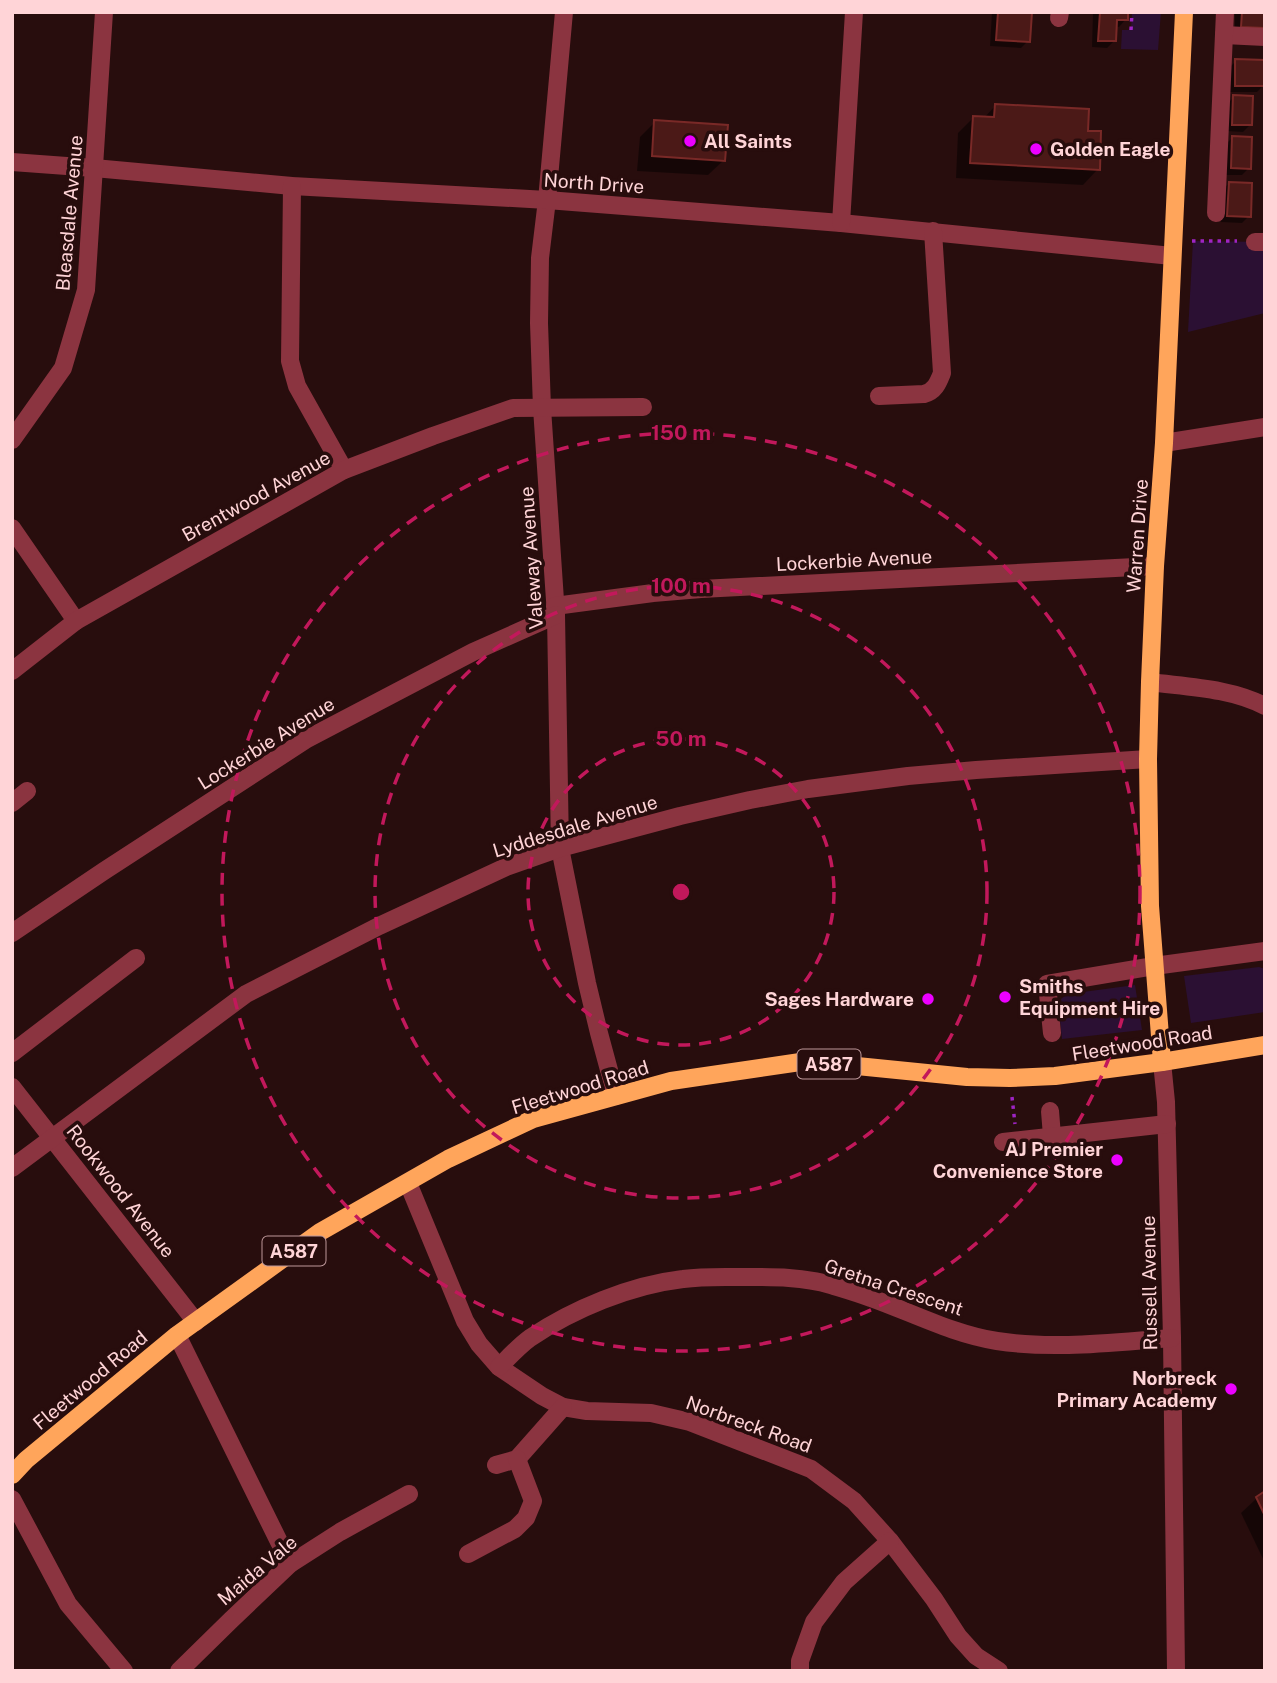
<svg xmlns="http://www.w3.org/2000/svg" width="1277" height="1683" viewBox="0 0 1277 1683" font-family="'Public Sans',sans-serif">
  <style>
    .green { fill: #2b1033 }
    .shadow { fill: #0007 }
    .building { fill: #4b1917; stroke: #792927; stroke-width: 2 }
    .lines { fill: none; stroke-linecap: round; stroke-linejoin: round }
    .path { stroke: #9e24c3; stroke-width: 3.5; stroke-dasharray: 3.5 5; stroke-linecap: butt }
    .minor { stroke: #8b3440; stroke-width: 18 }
    .major { stroke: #ffa55b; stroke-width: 18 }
    .ring { fill: none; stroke: #c2185b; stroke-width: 3.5; stroke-dasharray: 12 9 }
    .poi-dot { fill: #ec00ff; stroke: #280d0d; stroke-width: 2.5 }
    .labels { text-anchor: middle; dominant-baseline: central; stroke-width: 7; stroke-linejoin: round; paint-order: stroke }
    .shield { fill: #280d0d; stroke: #be989a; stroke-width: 2 }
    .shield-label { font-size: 18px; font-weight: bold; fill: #ffd4d7 }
    .poi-label { font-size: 19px; font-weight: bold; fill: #ffd4d7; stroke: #280d0d; text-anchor: start }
    .street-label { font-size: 19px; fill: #ffd4d7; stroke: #280d0d }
    .centre { fill: #c2185b; stroke: #280d0d; stroke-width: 3.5 }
    .ring-label { font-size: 21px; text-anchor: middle; font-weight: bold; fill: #c2185b; stroke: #280d0d; stroke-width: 7; stroke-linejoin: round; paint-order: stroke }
  </style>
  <rect width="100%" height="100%" fill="#280d0d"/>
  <g class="green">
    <polygon points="1132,12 1161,12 1158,50 1121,49 1122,30 1131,30"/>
    <polygon points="1193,241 1265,242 1265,313 1188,332"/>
    <polygon points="1259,967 1265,969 1265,1012 1191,1023 1184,976"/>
    <polygon points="1135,985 1142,1030 1062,1039 1058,1001 1068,994"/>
  </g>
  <g class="shadow">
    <polygon points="992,12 1030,12 1028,41 1021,48 990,46"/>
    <polygon points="1093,12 1126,12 1126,19 1119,27 1115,26 1114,41 1107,48 1092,47"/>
    <polygon points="1235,12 1265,12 1265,30 1235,34"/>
    <polygon points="1236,61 1264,85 1257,92 1228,92 1229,68"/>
    <polygon points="1234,97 1250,125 1243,132 1226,131 1227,104"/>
    <polygon points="995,106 1086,132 1098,169 1083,185 956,178 958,133 974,117 984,118"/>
    <polygon points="655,122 724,160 708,175 637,171 640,137"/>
    <polygon points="1232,138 1249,168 1242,175 1224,175 1225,145"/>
    <polygon points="1229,183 1249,216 1242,223 1221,222 1222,191"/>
    <polygon points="1265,1493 1265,1563 1241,1513 1257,1498"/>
  </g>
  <g class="building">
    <polygon points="998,12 1032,12 1030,42 996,40"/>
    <polygon points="1100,12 1128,12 1128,20 1117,20 1116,41 1098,41"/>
    <polygon points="1242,12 1265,12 1265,28 1241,27"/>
    <polygon points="1235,59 1265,60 1265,86 1235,86"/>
    <polygon points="1233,95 1253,96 1252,125 1232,125"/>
    <polygon points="995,104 1089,109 1088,131 1101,131 1100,170 970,163 973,116 994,117"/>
    <polygon points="654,120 728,125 725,161 652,156"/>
    <polygon points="1232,136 1252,137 1251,169 1231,168"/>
    <polygon points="1229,182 1252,183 1251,217 1227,216"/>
    <polygon points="1265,1491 1265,1516 1256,1497"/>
  </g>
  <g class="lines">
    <g class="path">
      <polyline points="1131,30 1132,12"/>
      <polyline points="1192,241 1237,241"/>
      <polyline points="1012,1097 1015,1124"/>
    </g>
    <g class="minor">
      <polyline points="564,12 547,200 540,258 539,323 542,408 556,615 560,848 587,983 599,1033 616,1096"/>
      <polyline points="1059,18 1060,12"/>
      <polyline points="1224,35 1265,37"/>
      <polyline points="12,162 94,168 292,186 547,200 841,223 1172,256"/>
      <polyline points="292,186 290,361 297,386 344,470"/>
      <polyline points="1216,213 1225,12"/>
      <polyline points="841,223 854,12"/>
      <polyline points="1255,242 1265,242"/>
      <path d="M 879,396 L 924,394 C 935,391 938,383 942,373 L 933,231"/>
      <polyline points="12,440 63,368 86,290 104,12"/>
      <polyline points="1164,443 1265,427"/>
      <polyline points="12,528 76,621"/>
      <polyline points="555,606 653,593 701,589 1155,566"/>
      <polyline points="12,671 76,621 344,470 433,436 513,408 643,407"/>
      <path d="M 1150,682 C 1188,687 1230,688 1265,706"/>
      <polyline points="12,803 27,791"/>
      <polyline points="12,933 104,871 307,739 473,652 556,615"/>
      <polyline points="1052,1033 1047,984 1154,966 1265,951"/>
      <polyline points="12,1053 136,958"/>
      <polyline points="1162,1062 1166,1102 1172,1338 1176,1671"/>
      <polyline points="12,1087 196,1322"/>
      <polyline points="1050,1111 1052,1136"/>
      <polyline points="1003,1142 1167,1124"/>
      <polyline points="12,1168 246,994 379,926 506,867 560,848 680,816 750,800 808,789 908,776 976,770 1148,759"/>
      <polyline points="408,1183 465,1321 479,1344 499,1367 542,1396 563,1407 587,1411 651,1413 690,1422 811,1469 854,1501 890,1541 934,1599 958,1636 976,1656 999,1671"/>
      <polyline points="177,1335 290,1564"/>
      <path d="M 499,1367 C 509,1357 519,1346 530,1338 C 573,1309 631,1285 683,1279 C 704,1276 725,1277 746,1277 C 775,1277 803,1277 831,1285 C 844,1289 858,1293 871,1298 C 913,1313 953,1334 997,1341 C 1054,1350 1115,1342 1172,1338"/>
      <polyline points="496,1465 517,1459 563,1407"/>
      <polyline points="12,1499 68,1604 124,1671"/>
      <polyline points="468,1554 515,1529 526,1518 533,1501 517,1459"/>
      <polyline points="179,1671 231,1620 290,1564 340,1532 409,1494"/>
      <polyline points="800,1671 800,1661 814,1622 844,1582 890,1541"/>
    </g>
    <g class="major">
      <polyline points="1162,1062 1150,906 1148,759 1150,682 1155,566 1164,443 1184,12"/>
      <polyline points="12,1475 26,1460 177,1335 320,1232 448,1159 533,1119 671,1081 807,1061 967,1077 1010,1078 1055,1076 1162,1062 1265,1045"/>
    </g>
  </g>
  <g class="ring">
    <circle cx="681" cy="892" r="153"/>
    <circle cx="681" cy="892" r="306"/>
    <circle cx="681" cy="892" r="459"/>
  </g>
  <g class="poi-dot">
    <circle cx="690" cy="141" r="7"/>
    <circle cx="1036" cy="149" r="7"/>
    <circle cx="1005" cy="997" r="7"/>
    <circle cx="928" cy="999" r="7"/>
    <circle cx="1117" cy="1160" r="7"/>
    <circle cx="1231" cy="1389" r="7"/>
  </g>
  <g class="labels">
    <g class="shield">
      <rect x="797.5" y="1049.5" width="63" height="29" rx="5"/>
      <rect x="262.5" y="1236.5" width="63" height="29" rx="5"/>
    </g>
    <g class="shield-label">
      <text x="829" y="1064">A587</text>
      <text x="294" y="1251">A587</text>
    </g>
    <g class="poi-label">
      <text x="704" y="141">All Saints</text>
      <text x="1050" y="149">Golden Eagle</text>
      <text x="1019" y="986">Smiths<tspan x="1019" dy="22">Equipment Hire</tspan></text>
      <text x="914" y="999" text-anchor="end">Sages Hardware</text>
      <text x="1103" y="1149" text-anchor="end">AJ Premier<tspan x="1103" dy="22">Convenience Store</tspan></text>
      <text x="1217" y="1378" text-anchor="end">Norbreck<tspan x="1217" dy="22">Primary Academy</tspan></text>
    </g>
    <g class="street-label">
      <text transform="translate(594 183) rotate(4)">North Drive</text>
      <text transform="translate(69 213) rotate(-85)">Bleasdale Avenue</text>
      <text transform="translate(256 496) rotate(-29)">Brentwood Avenue</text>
      <text transform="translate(1137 536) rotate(-86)">Warren Drive</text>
      <text transform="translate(531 558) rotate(-94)">Valeway Avenue</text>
      <text transform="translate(854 560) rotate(-3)">Lockerbie Avenue</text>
      <text transform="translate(266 743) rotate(-32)">Lockerbie Avenue</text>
      <text transform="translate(575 826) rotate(-17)">Lyddesdale Avenue</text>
      <text transform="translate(1142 1043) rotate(-9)">Fleetwood Road</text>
      <text transform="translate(580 1087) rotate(-17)">Fleetwood Road</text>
      <text transform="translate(121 1191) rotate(52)">Rookwood Avenue</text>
      <text transform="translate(1149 1283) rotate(-91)">Russell Avenue</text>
      <text transform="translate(894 1287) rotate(18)">Gretna Crescent</text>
      <text transform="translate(90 1380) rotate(-40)">Fleetwood Road</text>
      <text transform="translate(749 1424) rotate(20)">Norbreck Road</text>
      <text transform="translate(257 1570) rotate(-40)">Maida Vale</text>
    </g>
  </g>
  <circle cx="681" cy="892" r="10" class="centre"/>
  <g class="ring-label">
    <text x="681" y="440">150 m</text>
    <text x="681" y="593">100 m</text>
    <text x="681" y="746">50 m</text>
  </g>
  <rect width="1277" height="1683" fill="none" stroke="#ffd4d7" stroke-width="28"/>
</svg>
